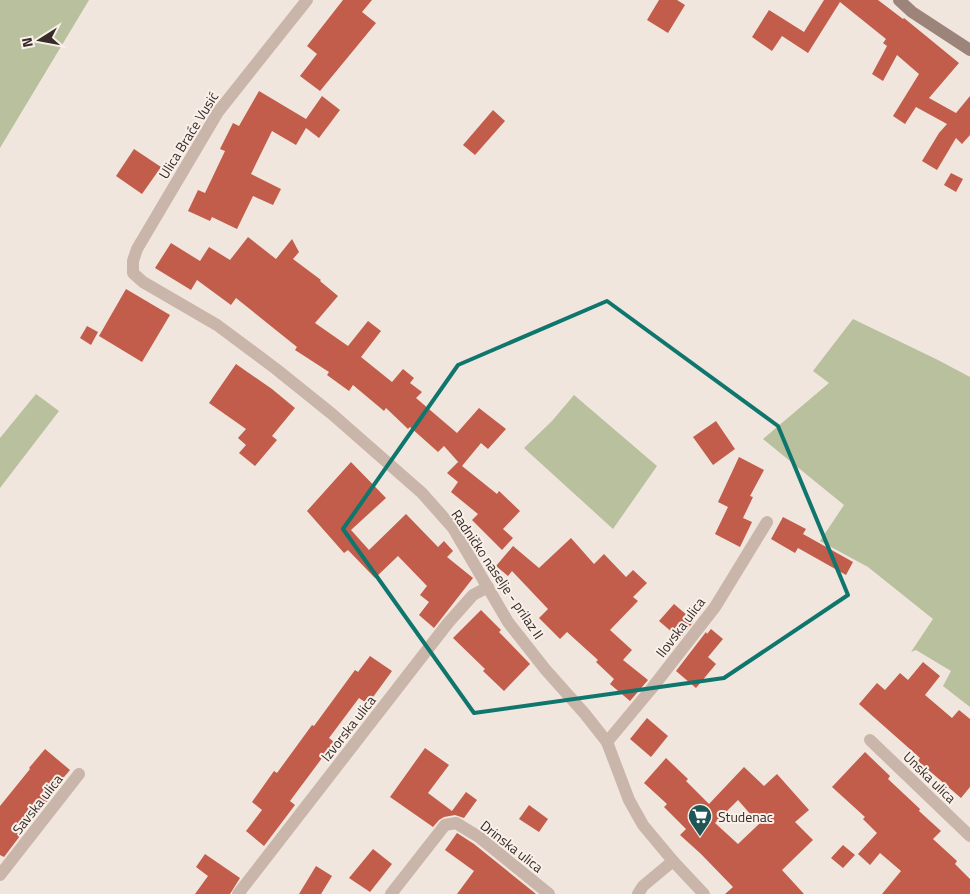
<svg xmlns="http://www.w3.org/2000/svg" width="970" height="894" viewBox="0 0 970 894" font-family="'Titillium Web',sans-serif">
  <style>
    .green { fill: #b8c09d }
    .building { fill: #c25c4b; fill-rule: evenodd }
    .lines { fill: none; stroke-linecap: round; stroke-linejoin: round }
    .street { stroke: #c9b5a9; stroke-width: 12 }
    .secondary { stroke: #9d847b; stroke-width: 12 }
    .marked { fill: none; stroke: #0f766e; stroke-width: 4; stroke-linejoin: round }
    .labels { text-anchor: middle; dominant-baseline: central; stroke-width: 4; stroke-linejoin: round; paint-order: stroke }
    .street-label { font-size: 14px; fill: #372c29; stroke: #f9f0e9 }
    .poi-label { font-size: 14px; fill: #372c29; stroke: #f9f0e9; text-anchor: start }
  </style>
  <rect width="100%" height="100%" fill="#f1e6dd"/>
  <g class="green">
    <polygon points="0,0 89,0 0,148"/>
    <polygon points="853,319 938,360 970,377 970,707 943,686 951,671 916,650 911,652 933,619 868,567 820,541 844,505 763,439 829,383 813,371"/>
    <polygon points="36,394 59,411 0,488 0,438"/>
    <polygon points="574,395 657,466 613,529 524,448 552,421"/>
  </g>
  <g class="building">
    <polygon points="343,0 372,0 362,12 376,23 320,91 300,76 317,54 307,46"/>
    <polygon points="659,0 677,0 685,5 668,33 647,20"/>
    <polygon points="824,0 878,0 903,19 904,18 959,63 929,98 956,113 970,96 970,135 962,144 956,138 937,170 922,161 939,133 947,124 916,107 905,124 893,116 919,74 897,55 883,81 872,74 887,46 883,43 886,39 840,2 808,53 782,36 772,51 752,37 769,10 804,32"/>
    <polygon points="259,91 306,119 322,96 340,110 319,138 306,128 296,145 272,131 251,174 281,189 273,205 253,196 237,229 212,217 210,221 188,211 198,190 205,193 225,151 220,149 233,123 239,126"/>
    <polygon points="493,110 505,121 475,155 463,145"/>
    <polygon points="134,149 161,167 142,194 116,176"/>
    <polygon points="951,173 963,179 956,192 944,185"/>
    <polygon points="248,237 276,259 292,239 299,252 293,259 321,280 320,281 338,296 315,323 348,346 368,321 381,331 361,357 392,382 403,369 414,378 410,383 422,392 416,398 457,433 479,408 506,429 488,449 481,443 462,466 497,494 499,491 520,511 503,529 513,538 502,550 472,520 478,514 451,492 458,482 447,473 458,462 460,464 444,446 438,452 410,427 408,429 386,408 384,411 353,385 349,391 327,375 329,372 295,350 297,347 236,298 231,305 197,280 191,290 155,268 171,243 200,261 209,247 230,260"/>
    <polygon points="126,289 170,315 142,362 99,336"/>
    <polygon points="87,326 98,332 91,345 80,338"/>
    <polygon points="236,364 272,389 295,408 272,436 277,440 255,466 239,453 246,445 238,438 246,429 209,403"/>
    <polygon points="716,421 735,449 713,465 693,437"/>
    <polygon points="739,457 764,470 750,496 753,497 743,518 752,522 740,547 715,534 728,507 718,502"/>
    <polygon points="351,462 386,498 351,530 369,550 406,514 438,547 444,541 453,551 447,557 473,578 434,628 419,615 429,602 420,595 427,586 398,556 375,578 348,550 344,553 307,511"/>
    <polygon points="783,517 806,529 803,534 853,562 846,575 798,548 795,553 771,539"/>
    <polygon points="571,538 594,564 604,554 626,577 633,570 647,583 633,597 638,601 610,630 632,650 623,660 648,680 630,701 610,684 614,679 596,662 598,660 567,632 560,639 539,618 548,609 512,571 508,576 496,566 513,546 539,568"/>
    <polygon points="674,604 694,621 680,639 659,621"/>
    <polygon points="481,610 501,630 499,632 530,664 504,691 483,671 485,669 453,638"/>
    <polygon points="711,629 723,639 708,657 716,664 696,688 676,671 706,632 707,634"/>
    <polygon points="370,656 392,671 368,704 359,698 329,738 334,742 290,801 295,805 264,846 246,831 262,810 252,802 274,771 277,773 312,725 314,726 355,670 358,672"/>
    <polygon points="923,662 940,676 925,695 952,718 959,710 970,719 970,787 961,798 918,761 920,758 859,704 877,683 885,690 900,673 908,680"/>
    <polygon points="647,718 668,736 651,757 630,739"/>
    <polygon points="425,748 449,765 428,793 452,811 466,792 477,800 464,818 455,815 444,817 439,820 433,827 390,797"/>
    <polygon points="45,749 70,770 47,797 49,799 25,827 26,828 4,857 0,855 0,806 30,769 29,768"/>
    <polygon points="865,752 890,776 888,779 920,809 919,811 941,831 933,839 957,861 955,864 970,879 970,894 882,894 901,871 880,853 870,865 858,854 877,833 863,819 865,817 832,787"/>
    <path d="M 666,758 L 688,779 L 686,781 L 709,804 L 744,767 L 764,786 L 777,774 L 809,810 L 795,822 L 813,840 L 782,870 L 804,894 L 725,894 L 733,887 L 701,854 L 680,835 L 686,829 L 664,807 L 667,804 L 644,783 ZM 738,800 L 759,824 L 738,844 L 715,823 Z"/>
    <polygon points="529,805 548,819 539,832 519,819"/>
    <polygon points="457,833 474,844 536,894 457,894 474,871 445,850"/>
    <polygon points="843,845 855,855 843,868 831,858"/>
    <polygon points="373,849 392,864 370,892 349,878"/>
    <polygon points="205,854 240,878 230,894 195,894 208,876 196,867"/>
    <polygon points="316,866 332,876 321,894 299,894"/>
  </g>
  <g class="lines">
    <g class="street">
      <polyline points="307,0 218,112 137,249 133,261 133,273 143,282 217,325 276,369 332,414 422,493 453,528 508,622 545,669 585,714 607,742 629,800 643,825 673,861 704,894"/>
      <polyline points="870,740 970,836"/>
      <polyline points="607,742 652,688 715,607 767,522"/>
      <polyline points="0,875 79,774"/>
      <polyline points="238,894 448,623 473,595 488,587"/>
      <polyline points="391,894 445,825 456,823 479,837 549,894"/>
      <polyline points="638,894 643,886 673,861"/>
    </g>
    <polyline class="secondary" points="899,0 912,12 970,50"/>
  </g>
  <path class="marked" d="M 607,301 L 778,426 L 848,595 L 724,678 L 474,713 L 343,529 L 458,365 Z"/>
  <defs>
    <g id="supermarket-pin" transform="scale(1.25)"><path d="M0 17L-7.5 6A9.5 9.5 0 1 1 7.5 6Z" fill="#205755" stroke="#f9f0e9"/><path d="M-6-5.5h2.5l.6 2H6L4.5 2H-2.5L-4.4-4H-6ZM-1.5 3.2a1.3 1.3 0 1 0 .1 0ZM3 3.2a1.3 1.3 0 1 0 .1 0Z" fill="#fff"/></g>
  </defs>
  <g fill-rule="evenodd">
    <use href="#supermarket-pin" x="700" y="816"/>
  </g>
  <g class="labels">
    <g class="street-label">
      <text transform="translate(188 135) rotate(-58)">Ulica Braće Vusić</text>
      <text transform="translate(498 574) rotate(56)">Radničko naselje - prilaz II</text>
      <text transform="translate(680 627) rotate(-53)">Ilovska ulica</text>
      <text transform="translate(348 728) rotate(-52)">Izvorska ulica</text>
      <text transform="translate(930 777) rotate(44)">Unska ulica</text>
      <text transform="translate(37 804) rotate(-52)">Savska ulica</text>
      <text transform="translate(512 846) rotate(38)">Drinska ulica</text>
    </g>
    <g class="poi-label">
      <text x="718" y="816">Studenac</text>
    </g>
  </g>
  <g transform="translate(40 40) rotate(259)" stroke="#f9f0e9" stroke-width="4" paint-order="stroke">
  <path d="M0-4L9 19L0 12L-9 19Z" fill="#372c29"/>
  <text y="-8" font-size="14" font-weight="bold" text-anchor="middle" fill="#372c29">N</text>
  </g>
</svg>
